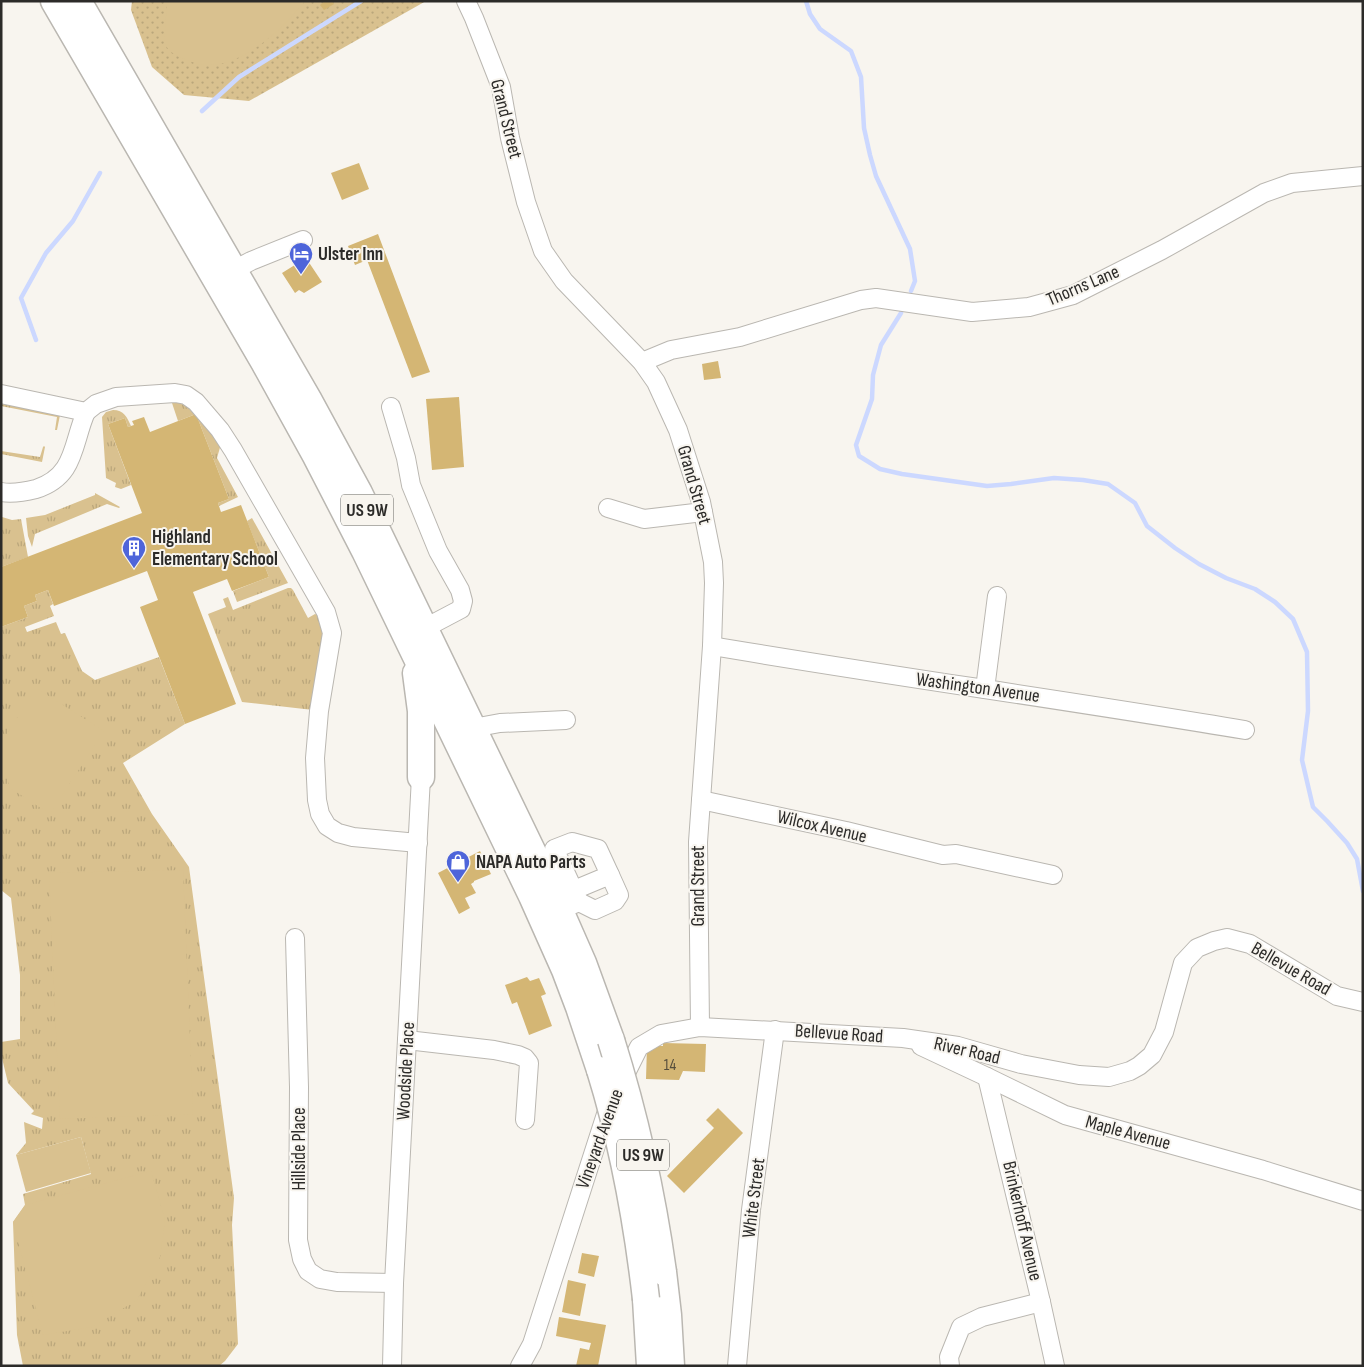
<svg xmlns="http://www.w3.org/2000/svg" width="1364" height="1367" viewBox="0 0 1364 1367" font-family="'Sofia Sans Condensed',sans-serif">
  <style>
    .grass { fill: url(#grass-tufts) }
    .park { fill: url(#park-dots) }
    .garden { fill: #d9c18f }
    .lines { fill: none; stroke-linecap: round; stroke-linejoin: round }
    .stream { stroke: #ccd8ff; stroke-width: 4.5 }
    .building { fill: #d4b674 }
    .minor-casing { stroke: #bab7b1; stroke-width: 20 }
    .highway-casing { stroke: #bab7b1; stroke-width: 29 }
    .minor { stroke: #fff; stroke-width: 18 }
    .highway { stroke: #fff; stroke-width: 26 }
    .highway-bridge-casing { stroke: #bab7b1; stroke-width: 29; stroke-linecap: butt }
    .highway-bridge { stroke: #fff; stroke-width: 26 }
    .labels { text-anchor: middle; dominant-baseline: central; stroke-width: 4; stroke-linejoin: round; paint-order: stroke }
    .number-label { font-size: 16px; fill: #564e3c }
    .shield { fill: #f8f5ef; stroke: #696864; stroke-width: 1 }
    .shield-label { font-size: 18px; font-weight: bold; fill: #2c2b29 }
    .street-label { font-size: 19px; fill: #2c2b29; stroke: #f8f5ef }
    .poi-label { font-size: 19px; font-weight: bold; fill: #2c2b29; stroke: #f8f5ef; text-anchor: start }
  </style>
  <defs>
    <pattern id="grass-tufts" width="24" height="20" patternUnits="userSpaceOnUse" patternTransform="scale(1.25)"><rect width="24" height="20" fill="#d9c18f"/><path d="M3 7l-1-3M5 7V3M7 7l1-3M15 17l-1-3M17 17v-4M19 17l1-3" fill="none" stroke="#baa67b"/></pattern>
    <pattern id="park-dots" width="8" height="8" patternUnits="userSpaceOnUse" patternTransform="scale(1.25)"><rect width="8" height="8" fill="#d9c18f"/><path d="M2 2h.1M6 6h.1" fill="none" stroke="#baa67b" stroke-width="1.8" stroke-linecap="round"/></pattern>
  </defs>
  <rect width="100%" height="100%" fill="#f8f5ef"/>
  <g class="grass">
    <polygon points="1,399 61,410 57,430 55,430 57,417 1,406"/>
    <polygon points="174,400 189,405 221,444 217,458 238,497 219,506 218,503 229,499 196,414 178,421 172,403"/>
    <path d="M 113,410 C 124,410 127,417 131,426 L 128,427 L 125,418 L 108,424 L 131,485 L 121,489 L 115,487 L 116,483 L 106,478 L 102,417 L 106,412 Z"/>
    <polygon points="44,446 45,447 42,462 1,454 1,451 40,457 43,447"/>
    <polygon points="95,493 120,507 119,508 107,504 35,534 32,547 28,536 26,518 45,515 95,495"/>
    <polygon points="2,517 12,520 21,519 28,557 1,567"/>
    <polygon points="252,518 288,583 237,602 233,591 269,577 247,521"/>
    <polygon points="288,588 291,588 293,590 308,618 315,614 320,616 323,634 313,710 242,702 208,614 226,607 223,599 228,597 233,610"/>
    <polygon points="48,590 53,604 50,606 54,616 25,627 27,632 56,622 61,634 65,633 82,671 95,680 159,657 185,724 123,763 152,814 189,867 234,1198 232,1225 238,1344 225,1361 219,1366 23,1366 17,1335 13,1222 25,1205 23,1194 91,1174 81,1137 16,1155 26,1143 24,1122 42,1129 43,1118 31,1114 34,1111 8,1083 1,1054 1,1042 20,1039 20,975 11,898 1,890 1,627 28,617 24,606 37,601 35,595"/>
  </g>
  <polygon class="park" points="132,1 426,1 249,101 184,95 152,67 131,10"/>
  <g class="garden">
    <path d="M 167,1 L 305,1 C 283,29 243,67 204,65 C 196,64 189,61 182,58 C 174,55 165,49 164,40 C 164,37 164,35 165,32 C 166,22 166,11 167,1 Z"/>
    <polygon points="36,688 104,731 50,814 10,788 1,758 1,743"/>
    <polygon points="183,870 193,1114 60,1119 49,873"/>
    <polygon points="81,1137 91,1173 26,1192 16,1155"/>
    <polygon points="151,1171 165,1220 160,1257 137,1300 92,1327 43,1335 13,1222 25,1205"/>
  </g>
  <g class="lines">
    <g class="stream">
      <polyline points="806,1 810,14 820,29 851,51 861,77 864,128 870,155 876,176 910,249 915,281 911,291"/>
      <polyline points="202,111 239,77 361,1"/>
      <polyline points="901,313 881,345 873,375 872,399 856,445 859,456 880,469 902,474 987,486 1011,484 1054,478 1083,480 1108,484 1135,503 1147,526 1175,548 1199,564 1226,578 1255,589 1275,602 1293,619 1307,652 1308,711 1302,760 1313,807 1327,821 1347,843 1357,859 1363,891"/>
      <polyline points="36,340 21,298 46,253 73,221 100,173"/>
    </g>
  </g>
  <g class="building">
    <polygon points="325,1 332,1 334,4 324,10 320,5"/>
    <polygon points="359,163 369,189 342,200 331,173"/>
    <polygon points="378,234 430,372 412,378 367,260 355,265 348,246"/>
    <polygon points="306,258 322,282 304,293 299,290 295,293 282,273"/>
    <polygon points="718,361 721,378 704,380 702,364"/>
    <polygon points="459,397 464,467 432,470 426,399"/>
    <polygon points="196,414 229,499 218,503 221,512 241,505 269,577 232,591 227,579 193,592 236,704 185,724 140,607 158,600 147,571 54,606 48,590 35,595 37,601 24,606 28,617 1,627 1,567 142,513 108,424 125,418 128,427 134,425 132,421 144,417 150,432"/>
    <polygon points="480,851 491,874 474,881 474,882 471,884 476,893 465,898 470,908 459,914 438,873"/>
    <polygon points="527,977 530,981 539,978 546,994 541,996 552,1026 529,1035 517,1002 512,1004 505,985"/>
    <polygon points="663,1043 706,1044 705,1072 683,1071 679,1080 646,1079 647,1046 663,1046"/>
    <polygon points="718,1108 743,1133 684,1193 667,1176 714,1128 706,1120"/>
    <polygon points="582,1253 599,1256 594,1277 578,1273"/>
    <polygon points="568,1280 586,1284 580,1316 562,1312"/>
    <polygon points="559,1317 606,1325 598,1366 576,1366 580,1348 589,1350 591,1343 556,1336"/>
  </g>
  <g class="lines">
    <g class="minor-casing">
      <g id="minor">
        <polyline points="466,1 474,18 501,87 510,138 526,202 543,251 564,281 642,362 656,382 678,430 701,502 713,562 714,583 712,646 698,842 700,1027"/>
        <polyline points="234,270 251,261 303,240"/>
        <polyline points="642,362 671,350 740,337 861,300 876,298 972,312 1029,307 1073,295 1162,250 1264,193 1292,183 1363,176"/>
        <polyline points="1,394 86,412 96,404 116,397 175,393 186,395 196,402 220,430 233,450 326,612 332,633 319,711 315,758 317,800 320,814 327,826 338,833 353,837 418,843"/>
        <polyline points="391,407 406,458 411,485 438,551 460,590 463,601 461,609 425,628"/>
        <path d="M 1,492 C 13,494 24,492 36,489 C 76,476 72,444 86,412"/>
        <polyline points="608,508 644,519 703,512"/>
        <path d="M 712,646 C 889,676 1067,700 1245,730"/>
        <polyline points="985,689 997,596"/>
        <polyline points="473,728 500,723 566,720"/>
        <polyline points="701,800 846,831 943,855 956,854 1053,875"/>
        <polyline points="561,863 554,849 572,842 598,849 610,875 574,890"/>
        <polyline points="550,868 561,863 579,902 560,910"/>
        <polyline points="579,902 595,910 615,901 619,895 610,875"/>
        <polyline points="295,938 299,1087 298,1240 302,1259 308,1271 320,1279 337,1282 394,1283"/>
        <polyline points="407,1040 494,1050 518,1055 525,1058 529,1063 525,1120"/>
        <polyline points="921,1046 987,1077 1065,1115 1263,1170 1363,1201"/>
        <polyline points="987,1077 1041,1302 1055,1366"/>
        <polyline points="392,1366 394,1283 421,777"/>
        <polyline points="520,1366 532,1344 607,1111 639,1047 661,1034 700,1027 903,1038 958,1046 1021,1064 1079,1075 1109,1077 1130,1071 1139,1066 1152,1055 1164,1032 1183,963 1197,948 1214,941 1227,938 1250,944 1337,996 1363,1002"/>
        <polyline points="737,1366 751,1210 775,1030"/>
        <polyline points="950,1366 949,1357 961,1327 982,1317 1041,1302"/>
      </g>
    </g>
    <g class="highway-casing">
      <g id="highway">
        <polyline points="54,1 264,362 316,456 365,551 532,896 565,970 579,1007 600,1070"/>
        <polyline points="78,1 308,399 359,493 550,888 583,963 611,1040"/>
        <polyline points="416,673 421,711 421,777"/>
        <polyline points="663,1272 668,1315 671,1366"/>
        <polyline points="646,1299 650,1366"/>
      </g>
    </g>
    <use href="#minor" class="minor"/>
    <use href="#highway" class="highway"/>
    <g class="highway-bridge-casing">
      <g id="highway-bridge">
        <path d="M 611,1040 C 635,1116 652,1193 663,1272"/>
        <path d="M 600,1070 C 623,1144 637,1221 646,1299"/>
      </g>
    </g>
    <use href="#highway-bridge" class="highway-bridge"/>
  </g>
  <defs>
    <g id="hotel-pin" transform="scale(1.25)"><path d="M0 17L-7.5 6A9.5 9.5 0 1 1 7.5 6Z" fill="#4e65da" stroke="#f8f5ef"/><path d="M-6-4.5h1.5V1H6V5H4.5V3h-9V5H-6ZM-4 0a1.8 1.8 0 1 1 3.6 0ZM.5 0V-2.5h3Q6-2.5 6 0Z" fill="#fff"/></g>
    <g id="building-pin" transform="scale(1.25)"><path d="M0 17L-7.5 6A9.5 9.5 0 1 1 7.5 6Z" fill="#4e65da" stroke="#f8f5ef"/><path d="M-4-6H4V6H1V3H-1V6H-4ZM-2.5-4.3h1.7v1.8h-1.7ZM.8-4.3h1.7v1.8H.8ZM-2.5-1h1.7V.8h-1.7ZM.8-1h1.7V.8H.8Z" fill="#fff"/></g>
    <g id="shop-pin" transform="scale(1.25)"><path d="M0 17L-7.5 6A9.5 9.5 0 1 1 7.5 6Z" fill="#4e65da" stroke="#f8f5ef"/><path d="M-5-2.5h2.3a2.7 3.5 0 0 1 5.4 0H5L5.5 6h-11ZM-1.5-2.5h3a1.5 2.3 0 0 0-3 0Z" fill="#fff"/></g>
  </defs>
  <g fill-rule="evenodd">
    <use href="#hotel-pin" x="301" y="254"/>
    <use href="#building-pin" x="134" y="548"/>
    <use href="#shop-pin" x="458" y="862"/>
  </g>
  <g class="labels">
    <g class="number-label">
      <text x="670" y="1065">14</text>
    </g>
    <g class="shield">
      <rect x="341" y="494.5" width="52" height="31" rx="4"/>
      <rect x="617" y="1139.5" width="52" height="31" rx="4"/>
    </g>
    <g class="shield-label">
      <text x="367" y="510">US 9W</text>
      <text x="643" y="1155">US 9W</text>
    </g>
    <g class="street-label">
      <text transform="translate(506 119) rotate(76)">Grand Street</text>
      <text transform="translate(1083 286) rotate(-23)">Thorns Lane</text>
      <text transform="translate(694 485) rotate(74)">Grand Street</text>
      <text transform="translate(978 688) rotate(8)">Washington Avenue</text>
      <text transform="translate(822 827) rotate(13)">Wilcox Avenue</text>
      <text transform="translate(698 886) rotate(-90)">Grand Street</text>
      <text transform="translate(1291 969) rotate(30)">Bellevue Road</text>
      <text transform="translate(839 1034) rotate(4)">Bellevue Road</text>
      <text transform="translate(967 1051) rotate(13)">River Road</text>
      <text transform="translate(406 1071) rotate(-87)">Woodside Place</text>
      <text transform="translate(1128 1133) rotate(15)">Maple Avenue</text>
      <text transform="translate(600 1139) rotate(-70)">Vineyard Avenue</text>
      <text transform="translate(299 1149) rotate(-90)">Hillside Place</text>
      <text transform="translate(754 1198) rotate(-83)">White Street</text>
      <text transform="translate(1022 1221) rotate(77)">Brinkerhoff Avenue</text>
    </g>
    <g class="poi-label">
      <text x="318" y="254">Ulster Inn</text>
      <text x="152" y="537">Highland<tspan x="152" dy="22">Elementary School</tspan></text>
      <text x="476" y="862">NAPA Auto Parts</text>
    </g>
  </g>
  <rect width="1364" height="1367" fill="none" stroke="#2c2b29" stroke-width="5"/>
</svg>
